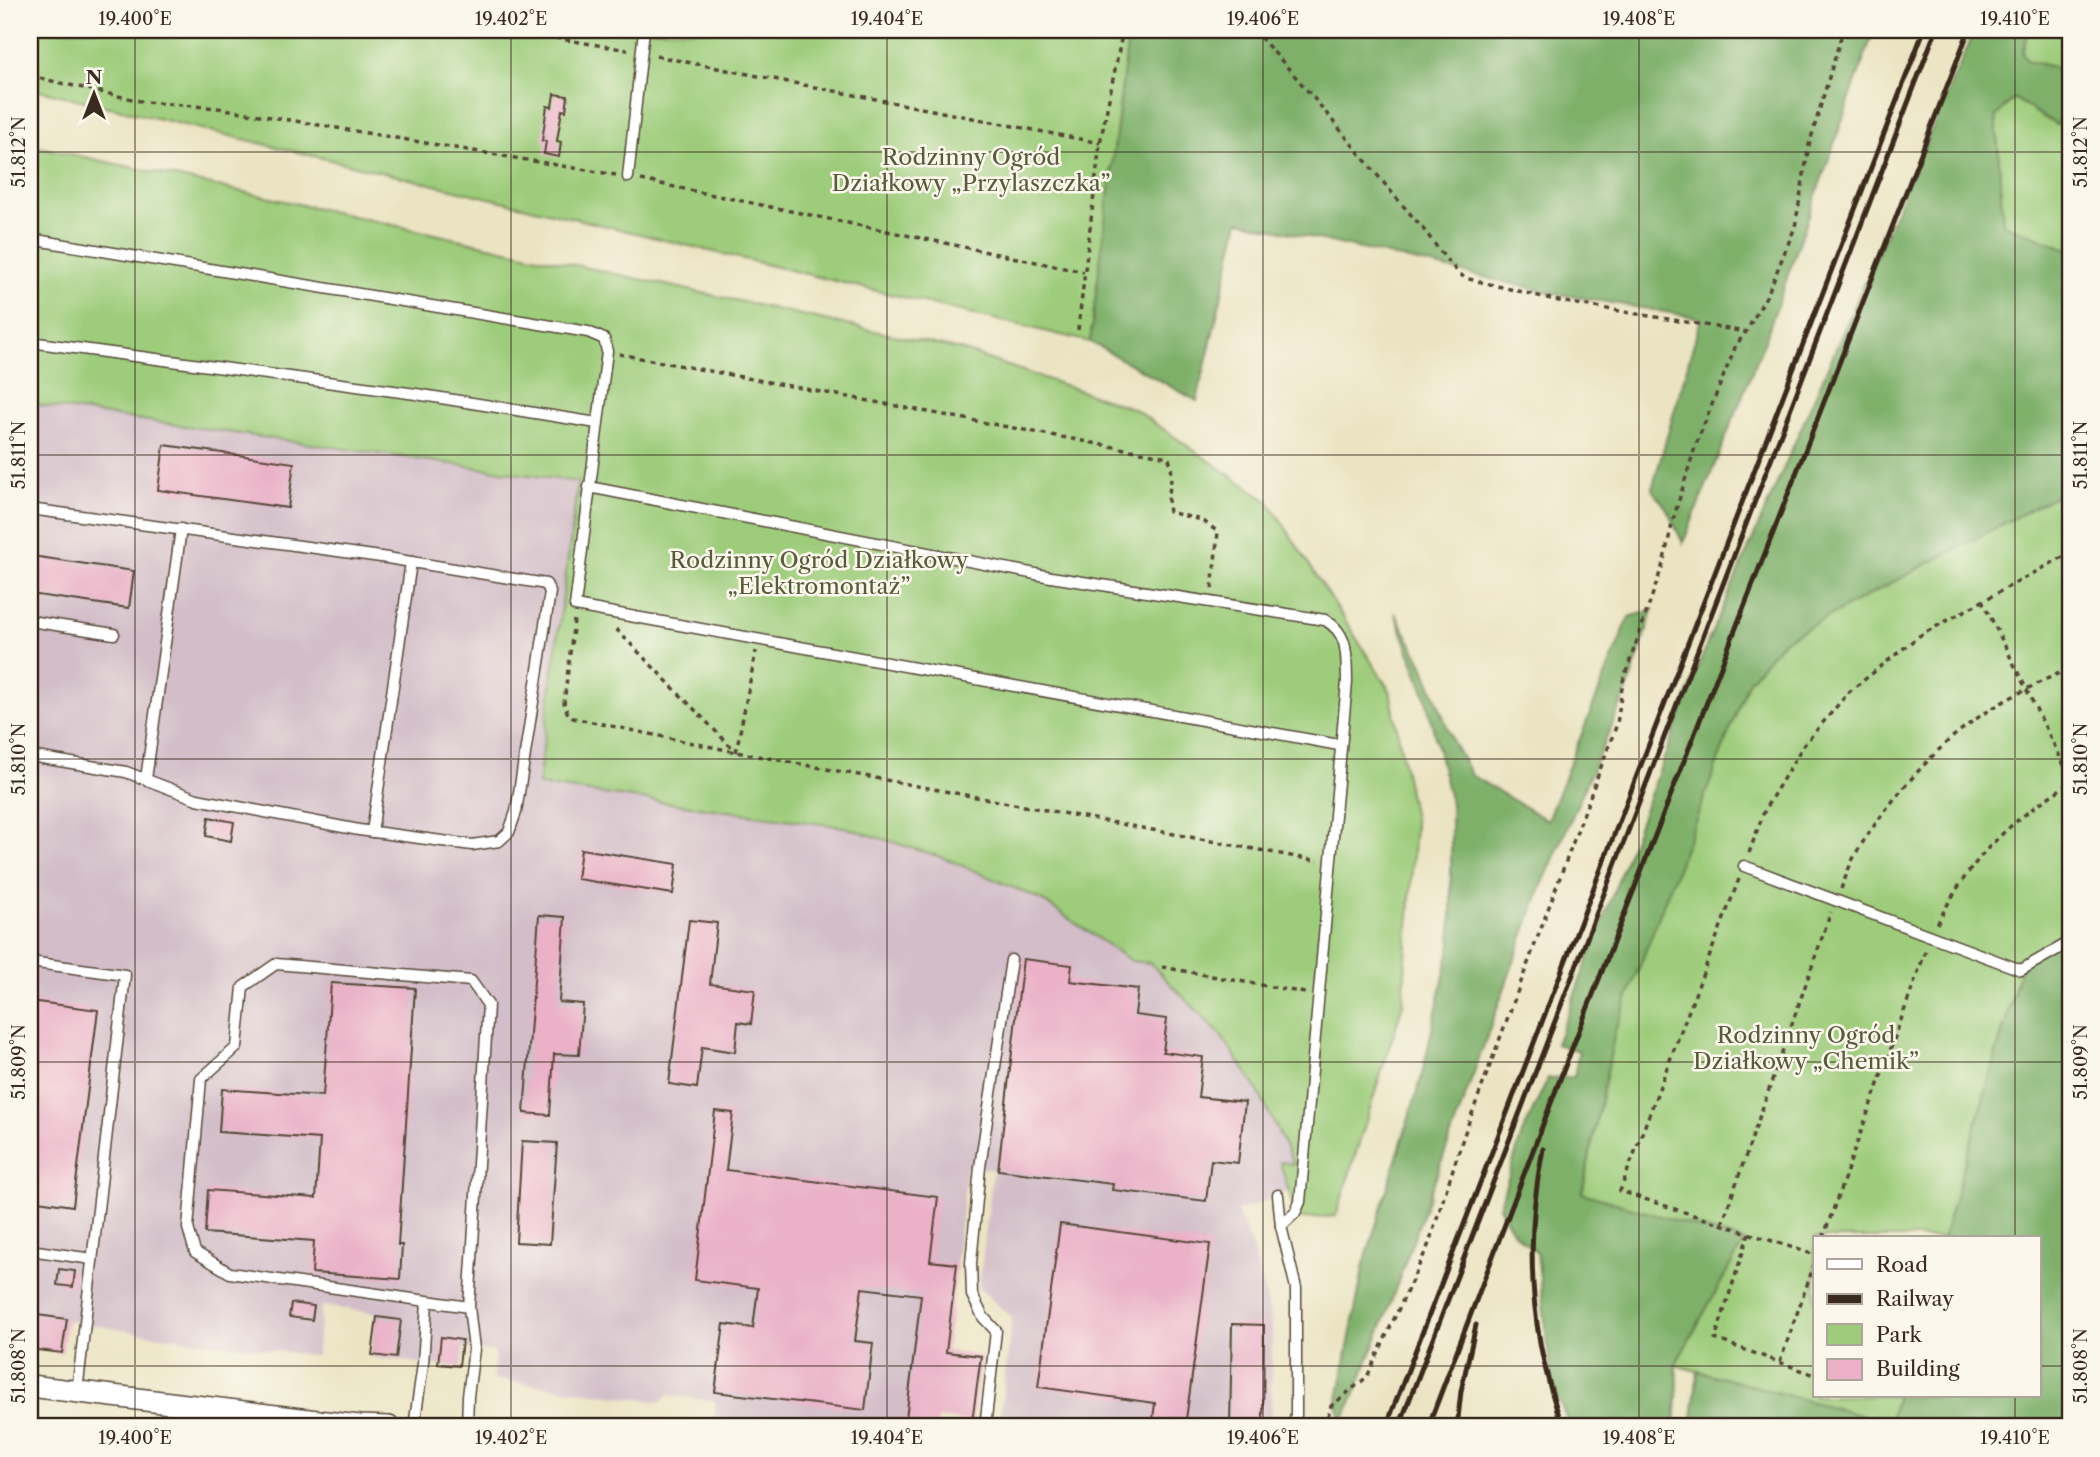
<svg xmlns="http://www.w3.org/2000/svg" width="2100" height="1457" viewBox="0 0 2100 1457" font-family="'Libre Caslon Text',serif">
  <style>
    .industrial { fill: #d2bdc8 }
    .green { fill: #9dcc7a; stroke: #6c7b4c; stroke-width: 2 }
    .forest { fill: #7eb06a; stroke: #5c6d44; stroke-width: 2 }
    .building { fill: #eab1c7 }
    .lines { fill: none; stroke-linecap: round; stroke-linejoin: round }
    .lane-casing { stroke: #554637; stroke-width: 13 }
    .street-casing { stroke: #554637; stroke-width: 24 }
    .path { stroke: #554637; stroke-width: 3.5; stroke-dasharray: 5 5; stroke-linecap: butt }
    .lane { stroke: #fff; stroke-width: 10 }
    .street { stroke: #fff; stroke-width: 21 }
    .rail { stroke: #3b2a1e; stroke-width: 5 }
    .ticks { fill: none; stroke: #3b2a1e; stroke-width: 2; stroke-opacity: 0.45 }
    .labels { text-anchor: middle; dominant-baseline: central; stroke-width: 5; stroke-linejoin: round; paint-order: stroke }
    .park-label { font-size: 23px; fill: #585b3a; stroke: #fbf7ec }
    .neatline { fill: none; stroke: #3b2a1e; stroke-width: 2.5 }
    .ticks-label { font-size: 18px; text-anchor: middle; fill: #3b2a1e }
  </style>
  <rect width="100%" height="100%" fill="#fbf7ec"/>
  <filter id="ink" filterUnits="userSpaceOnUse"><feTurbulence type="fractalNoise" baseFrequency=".0143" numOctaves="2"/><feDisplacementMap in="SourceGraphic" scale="14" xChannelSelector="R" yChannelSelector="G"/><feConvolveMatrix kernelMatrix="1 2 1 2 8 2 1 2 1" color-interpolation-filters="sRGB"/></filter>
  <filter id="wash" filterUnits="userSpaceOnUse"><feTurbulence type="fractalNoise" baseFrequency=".00686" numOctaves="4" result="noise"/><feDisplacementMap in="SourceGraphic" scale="28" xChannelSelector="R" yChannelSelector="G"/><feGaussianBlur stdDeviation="1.57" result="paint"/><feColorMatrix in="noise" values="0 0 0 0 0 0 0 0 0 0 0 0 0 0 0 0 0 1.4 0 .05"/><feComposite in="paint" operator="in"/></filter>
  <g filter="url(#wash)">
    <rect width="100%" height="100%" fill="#ebe4c3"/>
    <polygon class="industrial" points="30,404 578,482 538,785 844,827 944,858 1040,899 1131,961 1150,963 1220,1034 1257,1089 1295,1165 1280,1163 1290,1191 1237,1211 1248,1236 1260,1272 1272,1323 1271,1427 999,1427 1012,1318 979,1288 993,1170 967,1165 946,1351 980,1356 972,1422 938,1418 937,1427 786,1427 714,1418 716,1402 669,1395 661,1402 493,1379 495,1352 464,1348 461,1368 370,1357 375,1313 322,1306 316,1356 146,1334 30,1314"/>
    <g class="green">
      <polygon points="30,30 1129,30 1090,342 30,88"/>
      <polygon points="2028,30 2070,30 2070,90 2053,67 2027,61 2022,53"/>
      <polygon points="2013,98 2056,125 2070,99 2070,250 2003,224 1996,116"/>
      <polygon points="30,145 961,350 1134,409 1269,502 1390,691 1415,824 1403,1004 1336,1216 1297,1219 1280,1162 1294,1164 1257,1089 1220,1034 1150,963 1131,961 1040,899 944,858 844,827 538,785 578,482 30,404"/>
      <polygon points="2070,488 2070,928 2024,957 1943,1238 1815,1238 1815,1396 1897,1396 1889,1423 1675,1365 1744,1241 1582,1194 1615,1031 1749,680 1784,640"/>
    </g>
    <g class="forest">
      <polygon points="1129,30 1874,30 1765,340 1683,543 1667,509 1652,489 1701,318 1553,293 1239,221 1197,401 1090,342"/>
      <polygon points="1975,30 2028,30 2022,53 2027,61 2053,67 2070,90 2070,99 2057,125 2014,98 1996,116 2003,224 2070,250 2070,488 1784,640 1749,680 1615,1031 1582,1193 1744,1241 1675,1365 1678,1380 1675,1427 1570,1427 1552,1382 1537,1253 1515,1234 1499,1207 1522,1134 1548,1078 1574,1077 1579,1051 1556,1044 1709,639"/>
      <polygon points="1653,610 1628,688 1540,890 1381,1329 1343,1422 1337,1405 1364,1264 1421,1079 1451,944 1451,804 1425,695 1395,613 1423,665 1454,744 1471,775 1547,820 1629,617"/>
      <polygon points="2070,928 2070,1427 1691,1427 1698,1371 1889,1423 1897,1396 2039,1396 2039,1238 1943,1238 2024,957"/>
    </g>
    <g id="blocks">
      <g class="building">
        <polygon points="554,94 568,96 566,111 562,110 557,141 561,142 559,157 544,154 546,141 542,141 547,106 552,107"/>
        <polygon points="164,445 294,463 288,508 158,490"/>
        <polygon points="32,556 134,571 129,608 30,594"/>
        <polygon points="209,817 234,822 231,841 206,836"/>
        <polygon points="581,849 677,864 673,894 577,879"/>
        <polygon points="539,915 565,917 559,1002 583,1004 579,1055 554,1054 550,1115 524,1113"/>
        <polygon points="689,920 717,923 710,984 755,990 751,1024 738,1022 735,1052 702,1047 697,1088 669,1084"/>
        <polygon points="1023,959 1072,965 1070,981 1138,989 1135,1015 1167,1019 1163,1052 1203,1057 1198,1097 1245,1102 1238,1163 1211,1160 1206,1201 1112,1190 1113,1184 998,1170"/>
        <polygon points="331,983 415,988 398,1245 402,1245 400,1279 312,1273 314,1241 205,1233 208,1190 316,1198 320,1139 219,1132 222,1089 323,1096"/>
        <polygon points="30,1001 98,1010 73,1206 30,1200"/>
        <polygon points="715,1111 733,1113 726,1170 938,1197 930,1261 957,1264 946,1352 981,1356 972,1422 938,1418 937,1427 905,1427 921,1295 862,1288 855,1341 873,1343 865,1410 715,1392 724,1324 753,1328 758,1288 695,1280"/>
        <polygon points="522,1141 557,1143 550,1244 516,1242"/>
        <polygon points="1060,1224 1210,1244 1185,1427 1152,1427 1155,1403 1038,1387"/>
        <polygon points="59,1269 75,1271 73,1287 57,1285"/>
        <polygon points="291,1303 314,1306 312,1320 289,1317"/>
        <polygon points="30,1314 67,1319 62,1353 30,1349"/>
        <polygon points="377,1317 401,1320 396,1358 372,1355"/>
        <polygon points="1232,1324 1264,1325 1263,1427 1230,1427"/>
        <polygon points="441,1337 462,1340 459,1366 438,1364"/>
      </g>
    </g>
  </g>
  <g filter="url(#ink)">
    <use href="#blocks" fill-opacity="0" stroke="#554637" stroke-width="2"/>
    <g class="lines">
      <g class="lane-casing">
        <g id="lane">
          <polyline points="628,177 644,30"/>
          <polyline points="30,239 588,332 604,339 607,351 575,606 1339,745"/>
          <polyline points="30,342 416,394 597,423"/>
          <path d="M 589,487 L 1051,577 L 1325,620 C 1350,634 1346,657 1347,682 L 1300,1202 L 1295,1213 L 1281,1226 L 1296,1288 L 1296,1415 L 1293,1427"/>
          <polyline points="30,509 381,557 546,584 550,592 516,812 509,832 499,841 472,845 359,830 197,799 126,772 30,756"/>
          <polyline points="30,621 114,634"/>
          <polyline points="146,779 181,529"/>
          <polyline points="372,832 411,562"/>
          <polyline points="1744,866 2021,970 2070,942"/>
          <polyline points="30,962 125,975 77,1392"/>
          <polyline points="1278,1195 1281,1226"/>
          <polyline points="30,1250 92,1259"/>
          <polyline points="414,1427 423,1364 427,1302"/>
          <polyline points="467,1427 468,1396 474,1349 469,1307 488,1005 471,981 276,964 243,987 237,1047 201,1079 188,1228 195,1252 230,1273 469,1307"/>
          <polyline points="985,1427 996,1331 983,1317 972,1295 971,1263 980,1167 1011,960"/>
        </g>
      </g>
      <g class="street-casing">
        <polyline id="street" points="30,1386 359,1426 389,1427"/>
      </g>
      <g class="path">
        <polyline points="506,30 628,50"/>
        <path d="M 1253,30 C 1312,91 1363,161 1420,225 C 1435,243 1447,264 1465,278 L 1559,301 L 1746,332 L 1768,293 L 1795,227 L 1809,145 L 1843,30"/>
        <polyline points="656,56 1100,143"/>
        <polyline points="30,76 145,102 218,108 616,175"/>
        <polyline points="641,180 1084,272"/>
        <polyline points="1078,330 1100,143 1123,30"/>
        <path d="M 619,354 L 1168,457 C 1177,473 1165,494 1169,512 L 1202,520 L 1218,532 L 1212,590"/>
        <polyline points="1982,600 2070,777"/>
        <polyline points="574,620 564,703 567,712 573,718 736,752 1318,861"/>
        <polyline points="616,629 735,751"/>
        <polyline points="736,752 756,651"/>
        <polyline points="1749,853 1765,809 1803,746 1849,692 1919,636 2070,553"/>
        <polyline points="1739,879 1620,1191 1815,1255"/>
        <path d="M 1841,889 C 1846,876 1851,861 1858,850 C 1882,811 1914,773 1947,742 C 1982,710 2027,688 2070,668"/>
        <path d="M 1937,924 C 1972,856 2006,824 2070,783"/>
        <polyline points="1162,967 1305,993"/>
        <polyline points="1722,1224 1831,912"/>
        <polyline points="1749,1233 1715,1339 1815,1375"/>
        <polyline points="1823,1238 1927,947"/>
        <polyline points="1780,1362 1815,1262"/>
        <polyline points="1325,1427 1331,1406 1367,1377 1428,1246 1464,1135 1617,724 1623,681 1663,564 1673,520 1695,447 1736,345 1746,332"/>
      </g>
      <use href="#lane" class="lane"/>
      <use href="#street" class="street"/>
      <g class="rail">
        <path d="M 1543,1149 C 1524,1243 1530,1337 1563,1427"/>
        <polyline points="1386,1427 1924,30"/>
        <polyline points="1399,1427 1936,30"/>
        <polyline points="1428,1427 1562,1074 1969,30"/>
        <polyline points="1457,1427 1461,1391 1476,1325"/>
      </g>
    </g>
  </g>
  <path class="ticks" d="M 135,30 L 135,1427M 511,30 L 511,1427M 887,30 L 887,1427M 1263,30 L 1263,1427M 1639,30 L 1639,1427M 2015,30 L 2015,1238M 30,152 L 2070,152M 30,455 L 2070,455M 30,759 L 2070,759M 30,1062 L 2070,1062M 30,1366 L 1815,1366M 2039,1366 L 2070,1366M 2015,1396 L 2015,1427"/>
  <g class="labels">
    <g class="park-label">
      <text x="971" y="157">Rodzinny Ogród<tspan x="971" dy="26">Działkowy „Przylaszczka”</tspan></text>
      <text x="819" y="560">Rodzinny Ogród Działkowy<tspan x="819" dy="26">„Elektromontaż”</tspan></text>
      <text x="1806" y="1035">Rodzinny Ogród<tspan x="1806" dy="26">Działkowy „Chemik”</tspan></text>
    </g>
  </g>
  <rect width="2100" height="1457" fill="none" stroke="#fbf7ec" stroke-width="77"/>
  <rect x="1813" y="1236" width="228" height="161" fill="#fbf7ec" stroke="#aea59a" stroke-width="2"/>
  <rect x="1827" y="1259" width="35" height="10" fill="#ffffff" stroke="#aea59a" stroke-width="2"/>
  <text x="1876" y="1272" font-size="21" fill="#3b2a1e">Road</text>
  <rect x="1827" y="1294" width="35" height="10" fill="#3b2a1e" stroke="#aea59a" stroke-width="2"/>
  <text x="1876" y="1306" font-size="21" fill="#3b2a1e">Railway</text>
  <rect x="1827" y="1324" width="35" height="21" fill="#9dcc7a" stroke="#aea59a" stroke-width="2"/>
  <text x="1876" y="1342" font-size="21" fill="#3b2a1e">Park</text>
  <rect x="1827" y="1359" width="35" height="21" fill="#eab1c7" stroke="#aea59a" stroke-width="2"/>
  <text x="1876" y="1376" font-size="21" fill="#3b2a1e">Building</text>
  <g transform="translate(94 94)" stroke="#fbf7ec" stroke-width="5" paint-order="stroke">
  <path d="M0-5L12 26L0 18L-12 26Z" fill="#3b2a1e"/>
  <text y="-10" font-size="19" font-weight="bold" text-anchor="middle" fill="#3b2a1e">N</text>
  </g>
  <rect x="38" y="38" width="2024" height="1380" class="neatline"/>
  <g class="ticks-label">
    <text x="135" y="25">19.400°E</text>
    <text x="511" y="25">19.402°E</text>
    <text x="887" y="25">19.404°E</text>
    <text x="1263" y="25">19.406°E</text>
    <text x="1639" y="25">19.408°E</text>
    <text x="2015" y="25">19.410°E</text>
    <text transform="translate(19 152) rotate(-90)" y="6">51.812°N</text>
    <text transform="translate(2081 152) rotate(-90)" y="6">51.812°N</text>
    <text transform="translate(19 455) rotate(-90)" y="6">51.811°N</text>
    <text transform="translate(2081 455) rotate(-90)" y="6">51.811°N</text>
    <text transform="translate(19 759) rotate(-90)" y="6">51.810°N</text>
    <text transform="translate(2081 759) rotate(-90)" y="6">51.810°N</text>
    <text transform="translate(19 1062) rotate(-90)" y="6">51.809°N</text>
    <text transform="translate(2081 1062) rotate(-90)" y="6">51.809°N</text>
    <text transform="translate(19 1366) rotate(-90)" y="6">51.808°N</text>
    <text transform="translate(2081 1366) rotate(-90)" y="6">51.808°N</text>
    <text x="135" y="1444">19.400°E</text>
    <text x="511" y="1444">19.402°E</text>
    <text x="887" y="1444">19.404°E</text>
    <text x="1263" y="1444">19.406°E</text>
    <text x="1639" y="1444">19.408°E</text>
    <text x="2015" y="1444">19.410°E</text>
  </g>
</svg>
